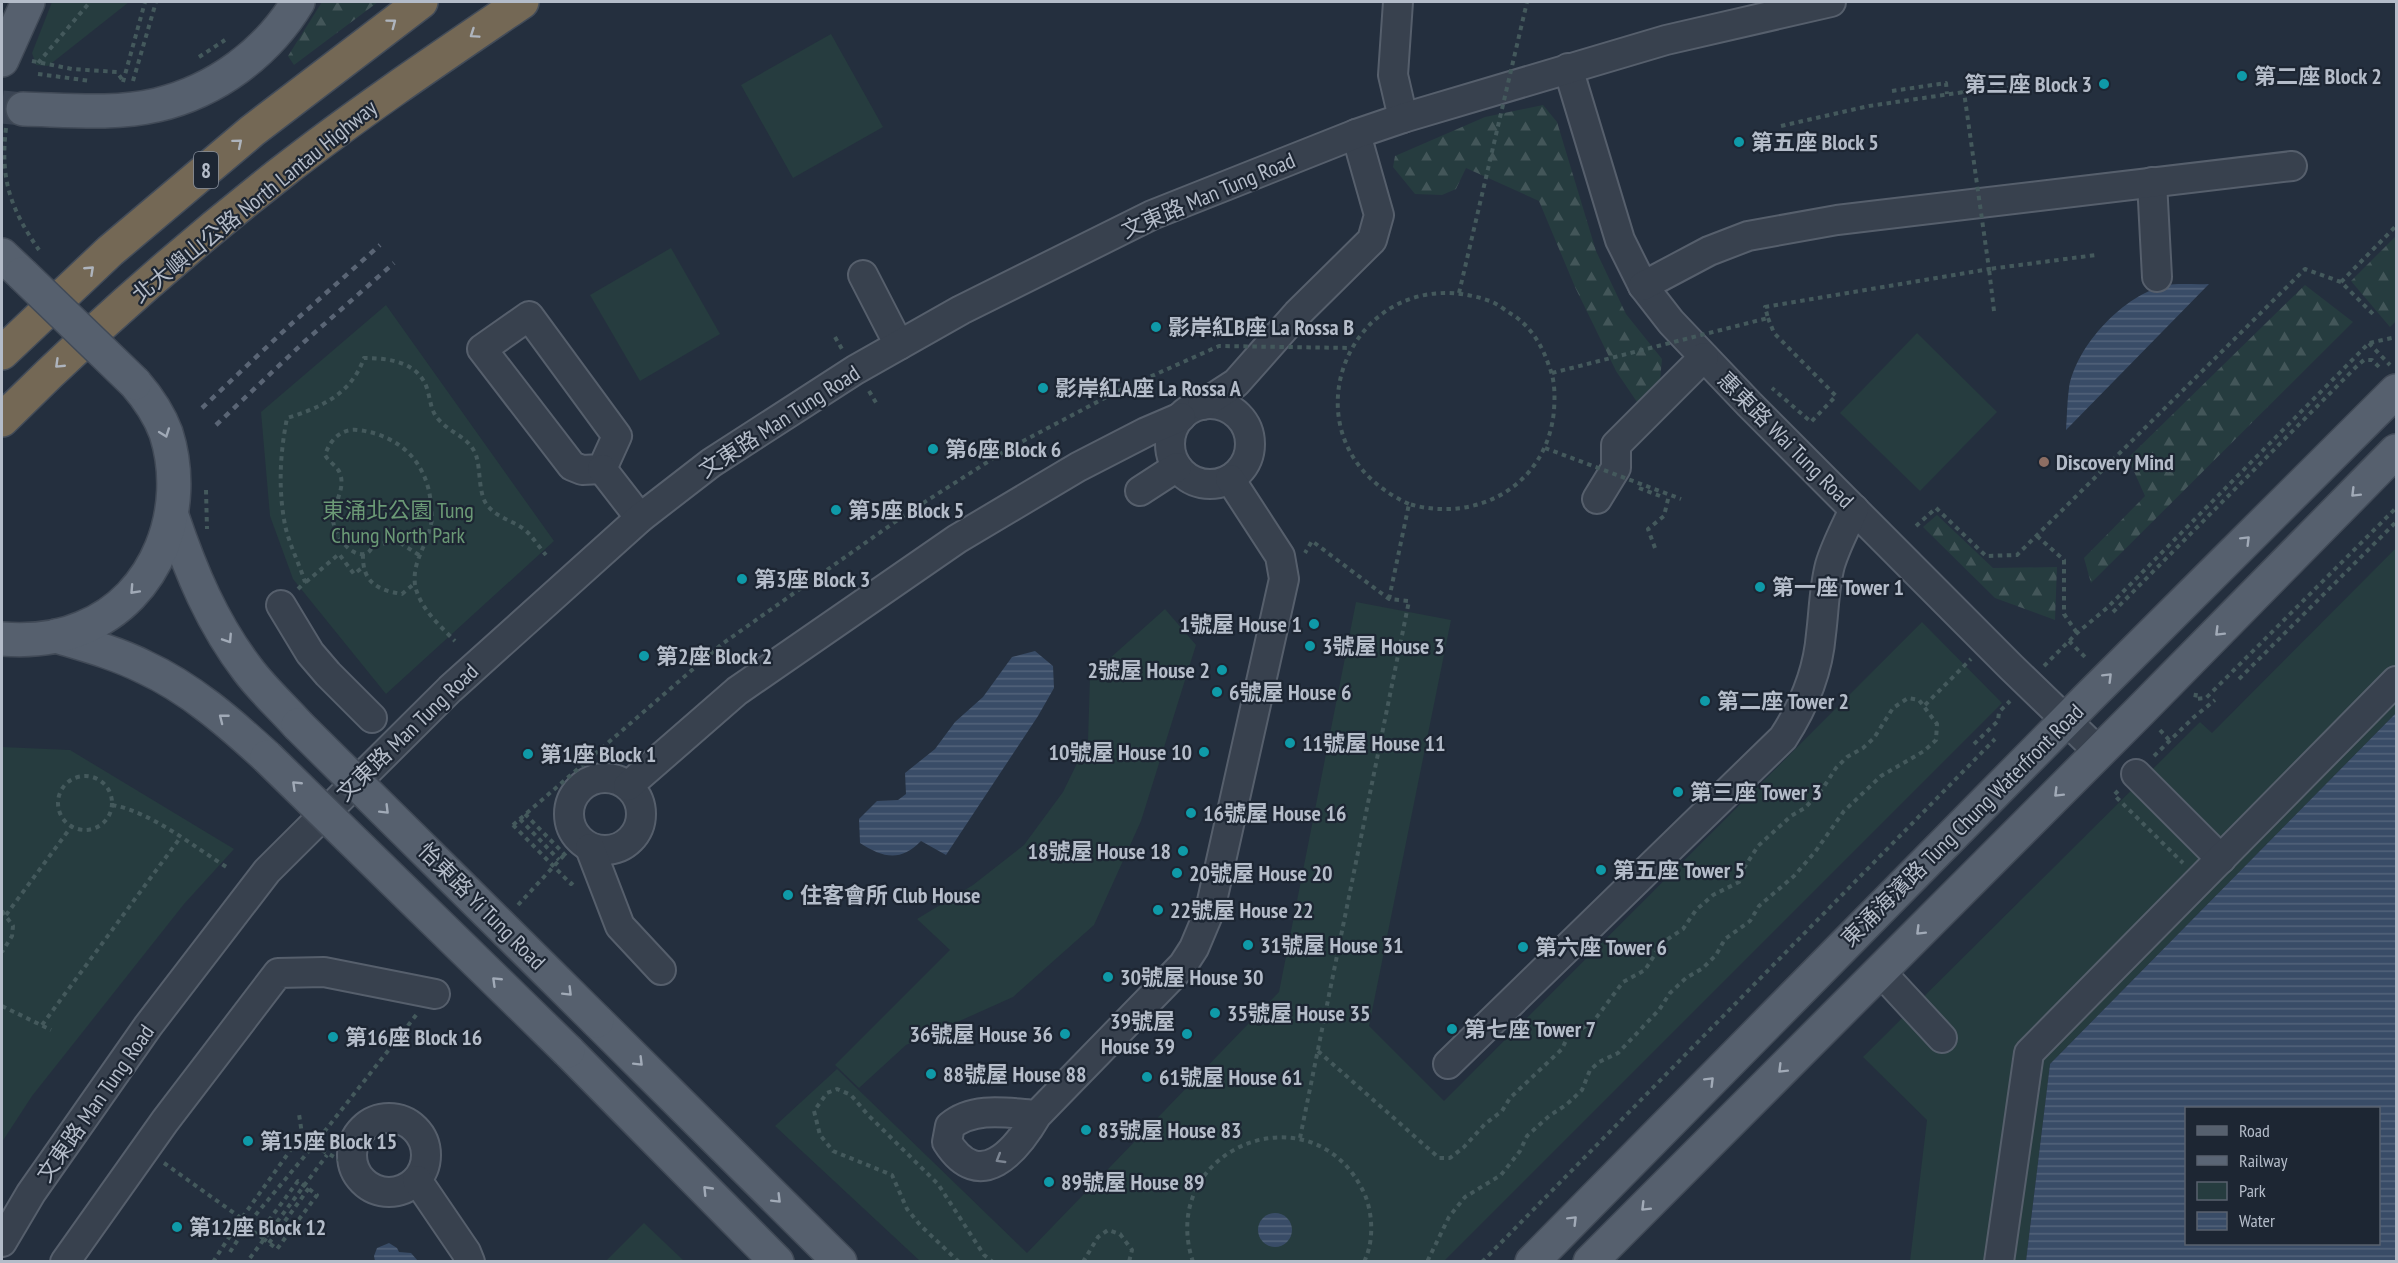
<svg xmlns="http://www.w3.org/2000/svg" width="2398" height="1263" viewBox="0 0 2398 1263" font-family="'PT Sans Narrow','Noto Sans TC',sans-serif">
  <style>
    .green { fill: #263c3f }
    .forest { fill: url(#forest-firs) }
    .water { fill: url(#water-rules); fill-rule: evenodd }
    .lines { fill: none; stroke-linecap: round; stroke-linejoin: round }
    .major-tunnel { stroke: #3a4453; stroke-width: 33; stroke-dasharray: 33 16; stroke-linecap: butt }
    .minor-casing { stroke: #565f6c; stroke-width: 32 }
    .major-casing { stroke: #414a57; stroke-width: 36 }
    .highway-casing { stroke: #434c59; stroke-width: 36 }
    .path { stroke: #44595c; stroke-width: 4; stroke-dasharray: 4.5 4.5; stroke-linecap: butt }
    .minor { stroke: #38414e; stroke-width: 28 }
    .major { stroke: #56606e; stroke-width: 33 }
    .highway { stroke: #746855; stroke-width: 33 }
    .rail { stroke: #5a6575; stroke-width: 4.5; stroke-dasharray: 6 6; stroke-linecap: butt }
    .major-bridge-casing { stroke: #414a57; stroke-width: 36; stroke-linecap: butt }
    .path-bridge { stroke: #44595c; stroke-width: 4; stroke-dasharray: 4.5 4.5; stroke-linecap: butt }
    .major-bridge { stroke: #56606e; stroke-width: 33 }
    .oneway { stroke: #aeb4bd }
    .oneway2 { stroke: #a1aab7 }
    .oneway3 { stroke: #7c8592 }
    .culture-dot { fill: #0f9aa8; stroke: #1d2633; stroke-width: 2 }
    .education-dot { fill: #8d6e63; stroke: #1d2633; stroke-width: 2 }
    .labels { text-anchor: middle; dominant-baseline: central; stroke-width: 4.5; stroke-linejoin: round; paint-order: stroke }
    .shield { fill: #1d2633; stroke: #878f9c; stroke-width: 1.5 }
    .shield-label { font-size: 21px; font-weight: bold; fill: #b4bcc9 }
    .poi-label { font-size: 22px; font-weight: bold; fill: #b4bcc9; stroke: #1d2633; text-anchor: start }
    .street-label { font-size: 22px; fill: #b4bcc9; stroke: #1d2633 }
    .park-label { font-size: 22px; fill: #6b9a76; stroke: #1d2633 }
  </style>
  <defs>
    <pattern id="forest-firs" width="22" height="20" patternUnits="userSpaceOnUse" patternTransform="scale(1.5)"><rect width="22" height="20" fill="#263c3f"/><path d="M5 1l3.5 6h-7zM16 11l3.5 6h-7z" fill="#435659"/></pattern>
    <pattern id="water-rules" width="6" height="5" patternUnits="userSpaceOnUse" patternTransform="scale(1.5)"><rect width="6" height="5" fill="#394c67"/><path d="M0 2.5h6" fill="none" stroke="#53647b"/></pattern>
  </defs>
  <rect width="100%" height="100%" fill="#242f3e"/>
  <g class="green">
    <polygon points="52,2 129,2 48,66 36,65 32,53"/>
    <polygon points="831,34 883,127 793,178 741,85"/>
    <polygon points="671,248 720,334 640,381 590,295"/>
    <polygon points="386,305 554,541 386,694 293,579 270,516 261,412"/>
    <polygon points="1917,333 1997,412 1920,491 1840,413"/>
    <polygon points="2396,548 2396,713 2050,1064 2026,1261 1910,1261 1927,1120 1863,1057 2200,722 2212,733"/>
    <polygon points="1356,602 1451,620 1369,1026 1444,1101 1922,622 2002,703 1444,1261 920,1261 775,1126 837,1069 1027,1253 1279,992"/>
    <polygon points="1165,609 1196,645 1141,821 1094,925 1013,997 906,1045 859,1088 835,1065 950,950 917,919 973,885 1024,845 1063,792 1088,741 1090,676"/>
    <polygon points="2,747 70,750 234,849 184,904 32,1096 2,1142"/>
    <polygon points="644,1223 684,1261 606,1261"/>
  </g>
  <g class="forest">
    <polygon points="322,2 378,2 294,65 288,56"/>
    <polygon points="1543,105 1557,122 1596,251 1626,314 1662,359 1660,381 1637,402 1616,371 1575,287 1539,201 1466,168 1456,189 1442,195 1415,194 1393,167 1395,156 1485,117"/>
    <polygon points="2396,236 2396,321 2390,327 2351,281"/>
    <polygon points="2305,285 2353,322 2091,583 2084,558 2145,496 2128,458"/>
    <polygon points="1937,515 1993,568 2057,567 2055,620 1995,598 1923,527"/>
  </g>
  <g class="water">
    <path d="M 2209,284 L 2066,430 C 2067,416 2067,402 2069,388 C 2076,346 2124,294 2167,285 C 2180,283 2195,285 2209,284 Z"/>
    <path d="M 1035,651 L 1053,666 L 1054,688 L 1038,716 L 946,855 L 921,841 C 901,862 883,858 860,843 L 859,819 L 877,801 L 898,800 L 906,794 L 905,773 L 935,749 L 955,722 L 983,697 L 1012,657 Z"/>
    <path d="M 2396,713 L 2396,1261 L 2026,1261 L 2050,1064 ZM 2186,1108 L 2378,1108 L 2378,1244 L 2186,1244 Z"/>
    <circle cx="1275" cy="1230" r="17"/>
    <polygon points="389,1243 397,1248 399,1252 411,1253 418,1261 375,1261 374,1256 377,1248"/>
  </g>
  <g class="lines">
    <polyline class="major-tunnel" points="2,107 23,109"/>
    <g class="minor-casing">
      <g id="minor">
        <polyline points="1398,2 1393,75 1403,118"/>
        <polyline points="1568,68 1620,240 1643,286 1671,322 1749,404 2011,667 2099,752"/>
        <polyline points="2152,182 2157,277"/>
        <polyline points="863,275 899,345"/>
        <polyline points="1643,286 1709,251 1748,236 1837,220 2292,166"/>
        <polygon points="529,316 617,436 602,469 582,470 572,466 482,349"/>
        <circle cx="1210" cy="444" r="40"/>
        <polyline points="1202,405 1236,383 1297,314 1372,240 1379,215 1356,134"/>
        <polyline points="602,469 640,518"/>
        <polyline points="1140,491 1177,467"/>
        <polyline points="1597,499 1616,468 1616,445 1704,357"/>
        <polyline points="281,605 310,653 328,674 372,718"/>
        <polyline points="2136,774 2221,859"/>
        <circle cx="605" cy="814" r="36"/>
        <polyline points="628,786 737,691 957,539 1078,467 1146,432 1181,417"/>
        <polyline points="590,848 620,926 661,970"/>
        <polyline points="1880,971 1942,1038"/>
        <path d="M 1448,1064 L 1783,738 C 1804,706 1818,672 1821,634 C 1824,611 1824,588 1830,565 C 1836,545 1846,527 1854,509"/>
        <path d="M 1037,1115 C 1008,1113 974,1106 950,1126 L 947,1142 C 980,1194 1016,1151 1037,1115 L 1183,965 L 1194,948 L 1210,910 L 1284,579 L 1280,556 L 1230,479"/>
        <circle cx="389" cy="1155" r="37"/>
        <polyline points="417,1180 466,1252 470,1262"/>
        <polyline points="2,1242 31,1193 148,1026 267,871 450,689 640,518 711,463 855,370 961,310 1152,215 1356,134 1403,118 1666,40 1831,2"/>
        <polyline points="65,1262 165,1121 278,973 324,972 435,994"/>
        <polyline points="1999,1262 2029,1053 2396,681"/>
      </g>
    </g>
    <g class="major-casing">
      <g id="major">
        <polyline points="2,60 28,2"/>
        <path d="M 23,109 C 67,110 114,115 157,105 C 216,91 267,53 298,2"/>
        <polyline points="2,255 22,274"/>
        <path d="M 172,516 C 191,572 212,623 248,670 C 263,690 282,707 298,725"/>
        <path d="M 56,636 C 86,645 116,653 144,667 C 190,688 230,723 267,757"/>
        <path d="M 2,639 C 29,641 57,639 82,628 C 158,598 190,508 166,433 C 159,414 148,398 135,383"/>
        <polyline points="597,1021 840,1262"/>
        <polyline points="568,1051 777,1262"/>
        <polyline points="1532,1262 2088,698 2396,391"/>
        <polyline points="1590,1262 2140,711 2396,451"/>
      </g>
    </g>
    <g class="highway-casing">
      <g id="highway">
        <polyline points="2,353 110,251 252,131 421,2"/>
        <path d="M 2,420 C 90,332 183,250 281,173 C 359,112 441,57 522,2"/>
      </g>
    </g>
    <g class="path">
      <polyline points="199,57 225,40"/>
      <polyline points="32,61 72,69 117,72 123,81"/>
      <polyline points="38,63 90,2"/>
      <polyline points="38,74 91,81"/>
      <polyline points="133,81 156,2"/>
      <polyline points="123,82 145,2"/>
      <polyline points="1892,91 1946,83 1947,94"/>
      <polyline points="1781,126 1869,106 1964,92"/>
      <path d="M 6,128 C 0,179 10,208 39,250"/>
      <polyline points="2341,282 2396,226"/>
      <polyline points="1994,311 1989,269 2096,255"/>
      <polyline points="1768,318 1774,333 1836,396 1811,422 1772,388"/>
      <polyline points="835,337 842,349"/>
      <polyline points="2369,343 2390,365"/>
      <polyline points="869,391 878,406"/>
      <polyline points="1639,488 1660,496"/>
      <polyline points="206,490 207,529"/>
      <polyline points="1916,526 1936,508 1986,556 2017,555 2305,269 2341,282 2373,314"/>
      <polyline points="2037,536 2064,560 2064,614 2077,633"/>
      <polyline points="1655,548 1648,529 1664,516 1669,495"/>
      <path d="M 363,554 C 362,582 377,590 402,594 L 415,583"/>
      <path d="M 419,555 L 397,541 L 374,545 C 371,548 370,553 365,554 C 349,557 333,532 333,519 C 333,504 344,492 341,477 C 339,466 330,464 325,455 C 330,440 341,428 358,430 C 400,435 428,463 431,505 C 431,511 433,518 431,524 C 427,546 412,561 415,585 C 419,607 440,626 455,641"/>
      <polyline points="306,582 339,554 354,574 363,567"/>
      <path d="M 298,589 L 305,582 C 299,563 289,544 285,525 C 278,488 280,454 287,418 C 321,408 352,393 364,358 C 389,358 421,362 428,392 C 431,403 431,412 440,421 C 452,434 469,437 476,455 C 481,470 478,493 487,505 C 498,519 513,520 525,530 C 533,537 539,547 546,555"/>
      <path d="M 1389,599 L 1409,504 C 1478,524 1548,484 1554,410 C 1555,395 1555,380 1549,366 C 1542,345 1531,327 1513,315 C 1506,311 1498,304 1490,301 C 1351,252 1272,442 1409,504"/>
      <polyline points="2113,612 2357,366 2364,360 2372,360 2381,369"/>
      <polyline points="2069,641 2088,660"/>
      <polyline points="2044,666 2077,633 2107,608 2369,343 2396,337"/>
      <polyline points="2239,679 2396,522"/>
      <polyline points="2196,693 2195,699 2206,698 2396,508"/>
      <polyline points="1925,705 1971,659"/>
      <polyline points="2160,730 2170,741"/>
      <polyline points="1974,744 1998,721 1999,712 2010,701"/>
      <polyline points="2154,756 2194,717 2215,700"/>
      <circle cx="85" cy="803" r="27"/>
      <polyline points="2118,791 2114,795 2183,863"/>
      <path d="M 112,805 C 152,812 194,847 228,868"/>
      <polyline points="520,819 559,860"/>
      <polyline points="513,825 571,884 576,879"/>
      <polyline points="518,905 566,853"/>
      <polyline points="2,911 13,926 12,936 2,952"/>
      <polyline points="6,915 71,827"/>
      <polyline points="2,1006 51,1030"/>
      <polyline points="42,1025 180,838"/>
      <polyline points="1318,1051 1439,1158 1450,1158 1464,1147 1485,1124 1502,1111 1510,1098 1562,1049 1568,1036 1593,1022 1623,982 1645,970 1662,943 1683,929 1696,910 1713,895 1739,882 1744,868 1758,846 1791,816 1805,808 1823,788 1836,768 1847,757 1863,748 1874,738 1893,708 1908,698 1919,700 1937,724 1936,740 1924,751 1881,776 1844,811 1815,852 1794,876 1759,906 1750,921 1725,939 1716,955 1703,968 1686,978 1670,993 1659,1010 1618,1053 1599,1062 1590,1070 1582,1090 1566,1105 1549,1116 1527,1136 1520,1151 1501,1175 1465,1197 1449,1217 1427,1262"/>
      <polyline points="1300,1138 1409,601 1389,599 1312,541 1305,553"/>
      <polyline points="314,1146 353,1167"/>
      <polyline points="164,1163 241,1218"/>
      <polyline points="258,1235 298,1181 317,1195 277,1249 264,1239"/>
      <polyline points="269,1243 309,1188"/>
      <polyline points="230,1252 248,1224 313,1146 417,1014"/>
      <polyline points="250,1258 327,1155"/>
      <polyline points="213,1262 239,1222"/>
      <polyline points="959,1262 920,1225 907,1209 892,1175 833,1151 820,1135 814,1111 827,1093 837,1089 851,1095 868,1115 938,1184 984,1255 993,1262"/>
      <polyline points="1083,1262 1098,1237 1108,1230 1120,1234 1132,1250 1129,1262"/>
      <path d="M 1193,1262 C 1155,1148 1315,1084 1365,1195 C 1373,1215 1374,1242 1364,1262"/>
      <polyline points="1482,1262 1995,739"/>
    </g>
    <use href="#minor" class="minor"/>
    <use href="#major" class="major"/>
    <use href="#highway" class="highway"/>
    <g class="rail">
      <polyline points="202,408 289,326 380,245"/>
      <polyline points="216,425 304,342 394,263"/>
    </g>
    <g class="major-bridge-casing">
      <g id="major-bridge">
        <polyline points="22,274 135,383"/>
        <polyline points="298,725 597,1021"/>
        <polyline points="267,757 568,1051"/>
      </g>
    </g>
    <g class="path-bridge">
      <polyline points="1459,293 1527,2"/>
      <polyline points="1552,373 1768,318 1765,307 1989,269 1964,92 2019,87"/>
      <polyline points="1545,448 1681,499"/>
      <polyline points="525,814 569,859"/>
      <polyline points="513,825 722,644 909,512 1008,449 1118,391 1219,346 1351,348"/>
      <polyline points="264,1239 239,1222 302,1134 299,1114"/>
    </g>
    <use href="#major-bridge" class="major-bridge"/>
  </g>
  <defs><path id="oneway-chevron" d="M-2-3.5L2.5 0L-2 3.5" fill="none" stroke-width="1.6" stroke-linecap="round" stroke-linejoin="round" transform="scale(1.5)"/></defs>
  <g class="oneway">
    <use href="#oneway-chevron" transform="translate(392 23) rotate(-37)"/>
    <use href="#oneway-chevron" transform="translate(474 34) rotate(146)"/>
    <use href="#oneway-chevron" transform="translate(238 143) rotate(-40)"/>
    <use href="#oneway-chevron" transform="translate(90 270) rotate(-43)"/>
    <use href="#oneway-chevron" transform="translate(59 364) rotate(136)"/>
  </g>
  <g class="oneway2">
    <use href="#oneway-chevron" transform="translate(165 433) rotate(70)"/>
    <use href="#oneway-chevron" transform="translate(2355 493) rotate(135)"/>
    <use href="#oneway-chevron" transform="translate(2246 540) rotate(-45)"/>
    <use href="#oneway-chevron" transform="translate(134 590) rotate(133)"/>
    <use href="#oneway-chevron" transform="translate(2219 632) rotate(135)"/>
    <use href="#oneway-chevron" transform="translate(228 639) rotate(57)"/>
    <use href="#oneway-chevron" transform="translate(2108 677) rotate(-45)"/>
    <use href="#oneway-chevron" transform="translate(223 718) rotate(-142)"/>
    <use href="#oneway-chevron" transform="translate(296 785) rotate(-136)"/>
    <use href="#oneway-chevron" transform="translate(2058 793) rotate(135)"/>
    <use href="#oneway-chevron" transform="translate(385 810) rotate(45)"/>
    <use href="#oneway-chevron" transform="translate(1920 931) rotate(135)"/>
    <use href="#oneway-chevron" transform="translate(496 981) rotate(-136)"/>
    <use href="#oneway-chevron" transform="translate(568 992) rotate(45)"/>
    <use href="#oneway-chevron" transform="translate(639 1062) rotate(45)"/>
    <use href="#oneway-chevron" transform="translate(1782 1069) rotate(135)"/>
    <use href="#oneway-chevron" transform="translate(1710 1081) rotate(-45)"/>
    <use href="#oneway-chevron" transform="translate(707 1190) rotate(-134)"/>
    <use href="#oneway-chevron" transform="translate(777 1199) rotate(45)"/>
    <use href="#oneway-chevron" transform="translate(1645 1207) rotate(135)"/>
    <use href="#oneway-chevron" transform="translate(1573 1220) rotate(-45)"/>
  </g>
  <use class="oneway3" href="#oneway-chevron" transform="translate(1000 1159) rotate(149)"/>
  <g class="culture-dot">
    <circle cx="2242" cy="76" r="6"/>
    <circle cx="2104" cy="84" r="6"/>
    <circle cx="1739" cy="142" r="6"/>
    <circle cx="1156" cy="327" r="6"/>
    <circle cx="1043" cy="388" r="6"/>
    <circle cx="933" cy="449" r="6"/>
    <circle cx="836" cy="510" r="6"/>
    <circle cx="742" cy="579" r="6"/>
    <circle cx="1760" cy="587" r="6"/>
    <circle cx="1314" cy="624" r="6"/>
    <circle cx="1310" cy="646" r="6"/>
    <circle cx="644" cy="656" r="6"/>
    <circle cx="1222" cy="670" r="6"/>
    <circle cx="1217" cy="692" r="6"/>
    <circle cx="1705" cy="701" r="6"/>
    <circle cx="1290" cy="743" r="6"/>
    <circle cx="1204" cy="752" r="6"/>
    <circle cx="528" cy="754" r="6"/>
    <circle cx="1678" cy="792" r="6"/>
    <circle cx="1191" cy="813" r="6"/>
    <circle cx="1183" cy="851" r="6"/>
    <circle cx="1601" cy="870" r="6"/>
    <circle cx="1177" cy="873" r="6"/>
    <circle cx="788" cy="895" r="6"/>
    <circle cx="1158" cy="910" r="6"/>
    <circle cx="1248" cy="945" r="6"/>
    <circle cx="1523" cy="947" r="6"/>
    <circle cx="1108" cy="977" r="6"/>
    <circle cx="1215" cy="1013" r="6"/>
    <circle cx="1452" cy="1029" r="6"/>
    <circle cx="1065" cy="1034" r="6"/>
    <circle cx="1187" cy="1034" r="6"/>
    <circle cx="333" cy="1037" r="6"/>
    <circle cx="931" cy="1074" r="6"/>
    <circle cx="1147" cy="1077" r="6"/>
    <circle cx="1086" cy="1130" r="6"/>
    <circle cx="248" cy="1141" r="6"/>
    <circle cx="1049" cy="1182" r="6"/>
    <circle cx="177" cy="1227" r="6"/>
  </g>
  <circle class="education-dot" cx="2044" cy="462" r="6"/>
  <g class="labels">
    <rect class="shield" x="194" y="152" width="24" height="36" rx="4.5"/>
    <g class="shield-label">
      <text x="206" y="170">8</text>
    </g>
    <g class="poi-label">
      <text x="2254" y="76">第二座 Block 2</text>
      <text x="2092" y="84" text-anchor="end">第三座 Block 3</text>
      <text x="1751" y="142">第五座 Block 5</text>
      <text x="1168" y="327">影岸紅B座 La Rossa B</text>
      <text x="1055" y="388">影岸紅A座 La Rossa A</text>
      <text x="945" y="449">第6座 Block 6</text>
      <text x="2056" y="462">Discovery Mind</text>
      <text x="848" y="510">第5座 Block 5</text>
      <text x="754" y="579">第3座 Block 3</text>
      <text x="1772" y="587">第一座 Tower 1</text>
      <text x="1302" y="624" text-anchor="end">1號屋 House 1</text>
      <text x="1322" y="646">3號屋 House 3</text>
      <text x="656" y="656">第2座 Block 2</text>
      <text x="1210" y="670" text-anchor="end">2號屋 House 2</text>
      <text x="1229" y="692">6號屋 House 6</text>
      <text x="1717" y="701">第二座 Tower 2</text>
      <text x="1302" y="743">11號屋 House 11</text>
      <text x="1192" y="752" text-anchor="end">10號屋 House 10</text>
      <text x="540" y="754">第1座 Block 1</text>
      <text x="1690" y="792">第三座 Tower 3</text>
      <text x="1203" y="813">16號屋 House 16</text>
      <text x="1171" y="851" text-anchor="end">18號屋 House 18</text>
      <text x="1613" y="870">第五座 Tower 5</text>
      <text x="1189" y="873">20號屋 House 20</text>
      <text x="800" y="895">住客會所 Club House</text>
      <text x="1170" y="910">22號屋 House 22</text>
      <text x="1260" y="945">31號屋 House 31</text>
      <text x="1535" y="947">第六座 Tower 6</text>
      <text x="1120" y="977">30號屋 House 30</text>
      <text x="1227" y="1013">35號屋 House 35</text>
      <text x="1175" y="1021" text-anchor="end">39號屋<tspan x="1175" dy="25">House 39</tspan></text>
      <text x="1464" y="1029">第七座 Tower 7</text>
      <text x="1053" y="1034" text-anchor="end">36號屋 House 36</text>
      <text x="345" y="1037">第16座 Block 16</text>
      <text x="943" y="1074">88號屋 House 88</text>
      <text x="1159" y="1077">61號屋 House 61</text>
      <text x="1098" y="1130">83號屋 House 83</text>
      <text x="260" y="1141">第15座 Block 15</text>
      <text x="1061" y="1182">89號屋 House 89</text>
      <text x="189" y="1227">第12座 Block 12</text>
    </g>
    <g class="street-label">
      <text transform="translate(1208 195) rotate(-23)">文東路 Man Tung Road</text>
      <text transform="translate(254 201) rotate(-39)">北大嶼山公路 North Lantau Highway</text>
      <text transform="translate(779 421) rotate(-33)">文東路 Man Tung Road</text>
      <text transform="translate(1786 440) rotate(45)">惠東路 Wai Tung Road</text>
      <text transform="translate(407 732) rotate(-44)">文東路 Man Tung Road</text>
      <text transform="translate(1962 825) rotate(-45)">東涌海濱路 Tung Chung Waterfront Road</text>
      <text transform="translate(482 906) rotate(45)">怡東路 Yi Tung Road</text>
      <text transform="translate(95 1103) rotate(-55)">文東路 Man Tung Road</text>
    </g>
    <g class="park-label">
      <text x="398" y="510">東涌北公園 Tung<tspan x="398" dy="25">Chung North Park</tspan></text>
    </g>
  </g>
  <rect width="2398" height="1263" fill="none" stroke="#b4bcc9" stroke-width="6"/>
  <rect x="2185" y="1107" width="195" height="138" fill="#1d2633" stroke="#59626f" stroke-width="1.5"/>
  <rect x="2197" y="1126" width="30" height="9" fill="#56606e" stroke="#59626f" stroke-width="1.5"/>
  <text x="2239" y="1137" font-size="18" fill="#b4bcc9">Road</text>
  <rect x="2197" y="1156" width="30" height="9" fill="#5a6575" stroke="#59626f" stroke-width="1.5"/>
  <text x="2239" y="1167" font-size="18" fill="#b4bcc9">Railway</text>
  <rect x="2197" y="1182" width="30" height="18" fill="#263c3f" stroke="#59626f" stroke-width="1.5"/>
  <text x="2239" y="1197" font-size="18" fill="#b4bcc9">Park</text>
  <rect x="2197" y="1212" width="30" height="18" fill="url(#water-rules)" stroke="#59626f" stroke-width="1.5"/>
  <text x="2239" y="1227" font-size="18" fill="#b4bcc9">Water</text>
</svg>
